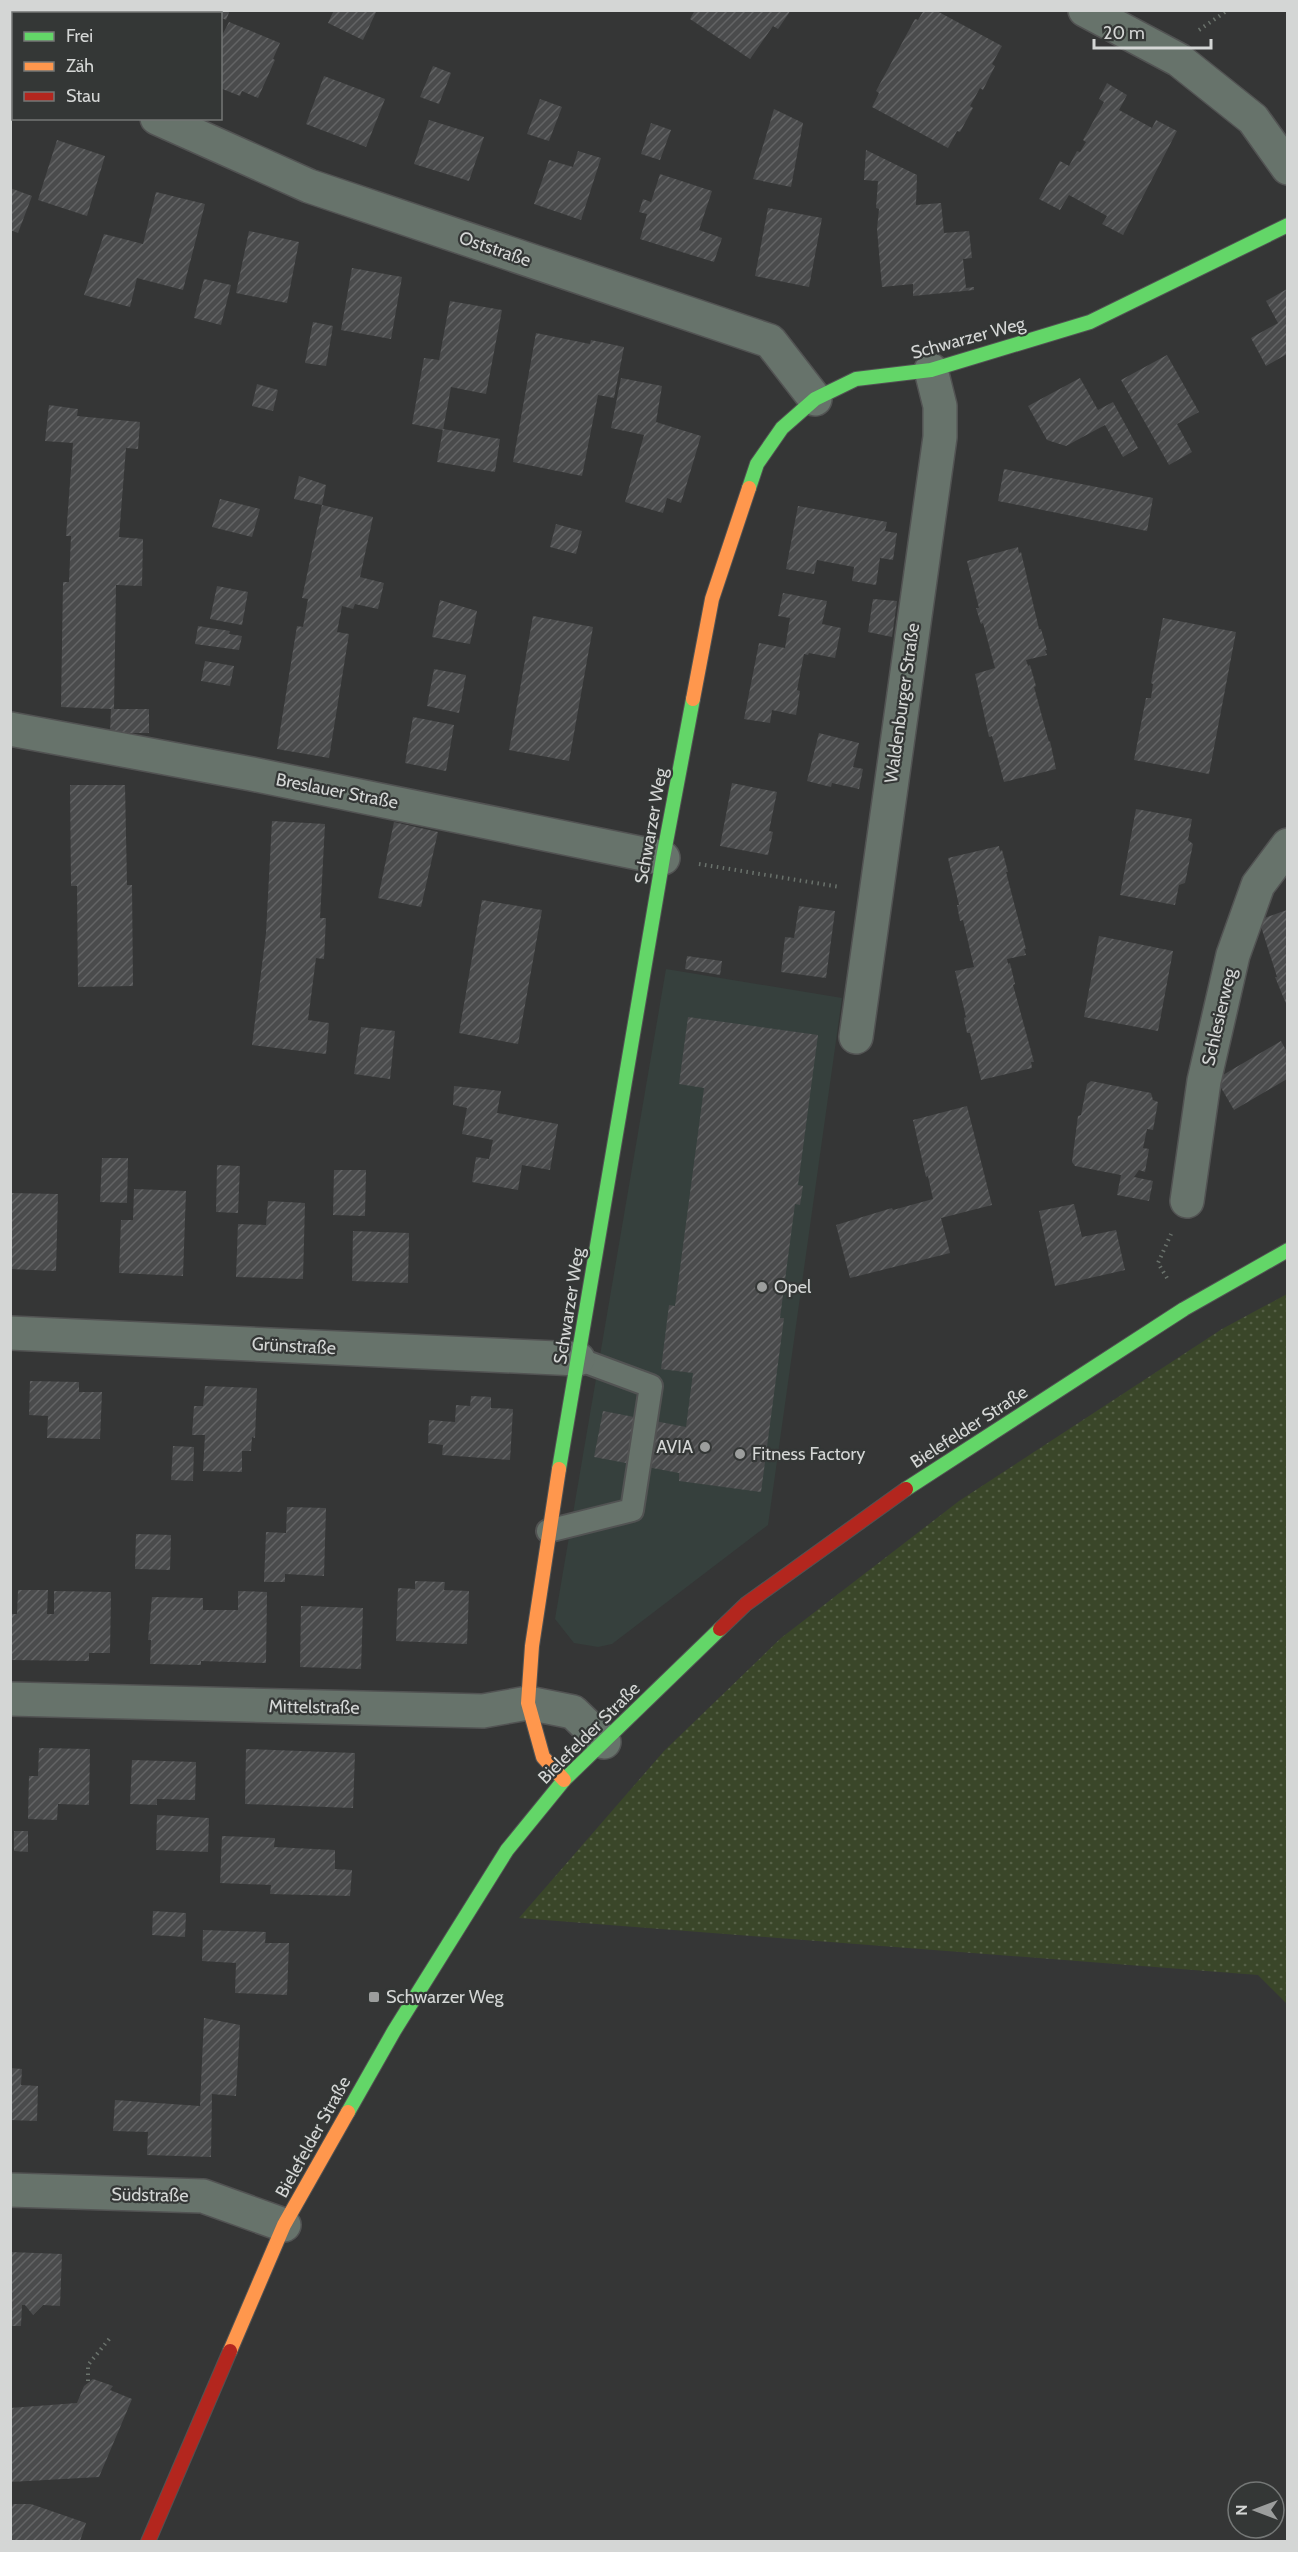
<svg xmlns="http://www.w3.org/2000/svg" width="1298" height="2552" viewBox="0 0 1298 2552" font-family="Cabin,sans-serif">
  <style>
    .built { fill: #36403d }
    .garden { fill: url(#garden-dots) }
    .building { fill: url(#building-hatch) }
    .lines { fill: none; stroke-linecap: round; stroke-linejoin: round }
    .lane-casing { stroke: #525353; stroke-width: 26 }
    .street-casing { stroke: #525353; stroke-width: 36 }
    .fast-casing { stroke: #525353; stroke-width: 16 }
    .slow-casing { stroke: #525353; stroke-width: 16 }
    .jam-casing { stroke: #525353; stroke-width: 16 }
    .path { stroke: #6a726c; stroke-width: 4; stroke-dasharray: 1.5 4.5; stroke-linecap: butt }
    .lane { stroke: #67736b; stroke-width: 22 }
    .street { stroke: #67736b; stroke-width: 33 }
    .fast { stroke: #63d668; stroke-width: 14 }
    .slow { stroke: #ff974d; stroke-width: 14 }
    .jam { stroke: #b3261e; stroke-width: 14 }
    .poi-dot { fill: #9c9e9d; stroke: #343736; stroke-width: 2 }
    .labels { text-anchor: middle; dominant-baseline: central; stroke-width: 4.5; stroke-linejoin: round; paint-order: stroke }
    .street-label { font-size: 18px; fill: #d4d6d5; stroke: #343736 }
    .poi-label { font-size: 18px; fill: #d4d6d5; stroke: #343736; text-anchor: start }
  </style>
  <defs>
    <pattern id="garden-dots" width="8" height="8" patternUnits="userSpaceOnUse" patternTransform="scale(1.5)"><rect width="8" height="8" fill="#3a4629"/><path d="M2 2h.1M6 6h.1" fill="none" stroke="#566047" stroke-width="1.8" stroke-linecap="round"/></pattern>
    <pattern id="building-hatch" width="6" height="6" patternUnits="userSpaceOnUse" patternTransform="scale(1.5)"><rect width="6" height="6" fill="#4a4b4c"/><path d="M-1 1l2-2M0 6l6-6M5 7l2-2" fill="none" stroke="#636465"/></pattern>
  </defs>
  <rect width="100%" height="100%" fill="#353636"/>
  <polygon class="built" points="666,969 842,998 768,1525 612,1644 598,1647 574,1643 555,1619"/>
  <polygon class="garden" points="1287,1294 1287,2004 1258,1975 519,1918 664,1751 781,1638 959,1501 1222,1329"/>
  <g class="building">
    <polygon points="106,10 181,10 180,14 105,14"/>
    <polygon points="211,10 230,10 226,20 220,17 220,14 213,14"/>
    <polygon points="334,10 377,10 363,40 328,23"/>
    <polygon points="695,10 791,10 778,29 773,26 750,59 690,19"/>
    <polygon points="924,10 935,10 1002,46 992,64 995,66 983,90 980,88 970,106 973,108 960,132 957,131 948,148 872,107 879,93 876,91 915,19 918,20"/>
    <polygon points="229,22 280,43 273,59 275,60 258,98 242,91 240,96 220,88 220,39"/>
    <polygon points="433,66 451,73 439,104 420,97"/>
    <polygon points="324,76 385,99 366,147 306,124"/>
    <polygon points="1107,83 1127,95 1119,110 1152,128 1156,120 1177,131 1123,235 1102,224 1107,216 1069,195 1060,210 1039,199 1060,161 1069,166 1077,151 1080,152 1086,142 1083,140 1104,102 1099,99"/>
    <polygon points="540,99 562,107 549,141 527,134"/>
    <polygon points="774,109 803,123 791,187 753,179"/>
    <polygon points="429,120 484,137 469,181 414,164"/>
    <polygon points="651,123 671,130 660,160 641,154"/>
    <polygon points="57,140 105,156 87,216 38,200"/>
    <polygon points="866,150 917,175 916,205 941,203 944,233 969,231 972,258 963,259 966,288 974,287 974,290 913,296 913,284 882,287 877,229 879,209 876,208 878,181 864,180"/>
    <polygon points="578,151 601,158 581,220 534,204 549,160 573,167"/>
    <polygon points="660,174 712,191 699,230 722,238 714,262 640,239 647,214 639,212 643,199 651,202"/>
    <polygon points="10,188 32,196 18,233 10,230"/>
    <polygon points="156,192 205,204 183,290 137,278 130,307 84,295 104,234 143,244"/>
    <polygon points="768,208 822,218 809,287 755,276"/>
    <polygon points="249,231 299,242 287,303 236,293"/>
    <polygon points="352,268 402,277 391,339 341,330"/>
    <polygon points="204,279 231,285 221,325 194,318"/>
    <polygon points="1287,289 1287,354 1266,366 1251,338 1278,323 1266,301"/>
    <polygon points="450,301 502,310 486,394 451,387 443,430 412,424 424,358 439,360"/>
    <polygon points="313,322 333,326 326,366 305,363"/>
    <polygon points="536,333 590,344 591,340 624,347 614,398 598,395 582,476 513,462"/>
    <polygon points="1167,355 1199,412 1177,424 1192,452 1169,465 1121,380"/>
    <polygon points="621,378 662,386 656,422 701,436 681,503 667,498 663,513 625,502 644,435 611,428"/>
    <polygon points="1080,378 1098,410 1113,402 1138,448 1123,457 1105,425 1066,446 1047,440 1028,406"/>
    <polygon points="257,384 278,390 273,411 252,406"/>
    <polygon points="49,405 78,409 77,416 140,422 138,449 126,448 119,537 143,539 142,586 116,585 114,709 149,709 149,733 110,733 111,709 61,707 63,582 69,582 71,536 66,536 73,443 45,441"/>
    <polygon points="443,429 500,439 495,472 437,462"/>
    <polygon points="1004,469 1153,498 1147,531 998,501"/>
    <polygon points="299,476 326,485 322,505 373,517 360,577 384,583 378,609 355,604 353,609 342,606 337,632 349,634 329,758 277,749 297,626 303,627 308,599 302,598 322,505 294,499"/>
    <polygon points="220,499 260,509 252,537 212,527"/>
    <polygon points="798,506 887,522 885,531 897,533 893,560 880,558 876,585 852,581 854,567 817,560 814,574 786,569"/>
    <polygon points="556,524 582,531 576,554 550,547"/>
    <polygon points="1018,547 1019,553 1021,552 1039,629 1041,629 1047,650 1045,650 1047,655 1026,660 1028,666 1030,665 1036,686 1034,687 1049,742 1050,741 1056,769 1004,782 992,736 989,737 975,674 995,668 983,623 981,624 976,608 979,608 967,561"/>
    <polygon points="217,586 248,592 242,625 210,619"/>
    <polygon points="783,593 827,601 822,624 841,628 835,658 809,653 808,655 804,654 797,690 800,691 796,715 772,710 770,723 744,719 759,643 785,648 790,618 778,616"/>
    <polygon points="873,599 897,601 892,637 868,632"/>
    <polygon points="440,600 477,611 470,644 432,637"/>
    <polygon points="533,616 593,627 569,761 509,750"/>
    <polygon points="1163,618 1236,632 1209,774 1134,760 1146,698 1151,698 1153,684 1151,683"/>
    <polygon points="198,626 230,631 229,634 242,636 239,650 195,644"/>
    <polygon points="205,661 234,666 230,686 201,681"/>
    <polygon points="434,669 466,675 459,713 427,706"/>
    <polygon points="413,717 454,725 446,771 405,763"/>
    <polygon points="819,733 859,743 853,767 863,769 859,789 832,783 831,787 807,781"/>
    <polygon points="732,783 777,792 769,831 773,832 768,855 720,846"/>
    <polygon points="70,785 125,785 127,885 132,885 133,986 78,987 77,886 71,886"/>
    <polygon points="1136,809 1192,819 1188,840 1193,844 1185,883 1179,885 1175,905 1120,895"/>
    <polygon points="272,821 325,824 320,918 326,918 324,959 316,958 308,1020 329,1023 326,1054 252,1045 266,933"/>
    <polygon points="394,822 438,832 421,907 378,898"/>
    <polygon points="999,846 1000,851 1002,850 1008,872 1006,872 1026,949 1024,949 1026,955 1007,959 1008,964 1010,963 1015,984 1013,985 1034,1062 1031,1062 1032,1068 981,1080 970,1033 967,1033 964,1018 966,1017 955,971 974,967 963,920 960,921 957,905 959,905 948,858"/>
    <polygon points="482,900 542,910 518,1044 459,1033"/>
    <polygon points="799,906 835,911 826,978 781,972 785,937 794,938"/>
    <polygon points="1287,910 1287,1006 1275,977 1277,977 1259,920"/>
    <polygon points="1099,936 1173,951 1158,1031 1084,1017"/>
    <polygon points="687,956 722,961 720,975 685,969"/>
    <polygon points="688,1017 818,1035 798,1185 803,1186 800,1205 795,1204 780,1318 784,1318 761,1492 679,1481 679,1473 594,1457 603,1411 686,1427 693,1373 661,1369 669,1305 675,1306 704,1088 679,1084"/>
    <polygon points="361,1027 395,1031 390,1079 354,1074"/>
    <polygon points="1281,1041 1287,1052 1287,1079 1234,1110 1216,1079"/>
    <polygon points="1091,1081 1151,1093 1153,1100 1158,1102 1153,1130 1147,1129 1143,1148 1149,1149 1145,1172 1139,1170 1134,1177 1153,1181 1149,1201 1117,1195 1121,1175 1075,1166 1072,1162 1078,1116 1081,1115 1087,1084"/>
    <polygon points="454,1086 501,1091 497,1113 558,1124 550,1170 522,1165 518,1190 472,1182 476,1157 489,1159 493,1140 462,1134 467,1108 453,1105"/>
    <polygon points="967,1106 992,1205 941,1218 950,1253 850,1278 836,1225 892,1208 893,1210 933,1199 928,1176 926,1177 913,1120"/>
    <polygon points="102,1158 128,1158 127,1203 100,1202"/>
    <polygon points="217,1165 240,1166 238,1213 216,1212"/>
    <polygon points="334,1170 366,1170 365,1216 333,1215"/>
    <polygon points="134,1189 186,1191 183,1276 119,1273 121,1220 133,1220"/>
    <polygon points="10,1193 58,1194 56,1271 10,1269"/>
    <polygon points="268,1201 305,1203 303,1279 236,1277 238,1224 266,1225"/>
    <polygon points="1074,1204 1082,1237 1116,1230 1125,1270 1055,1286 1039,1211"/>
    <polygon points="353,1231 409,1233 408,1283 352,1281"/>
    <polygon points="30,1381 79,1382 79,1392 102,1392 100,1439 47,1438 48,1416 29,1415"/>
    <polygon points="205,1386 257,1388 255,1438 252,1437 251,1451 242,1451 242,1472 203,1471 205,1435 192,1435 194,1406 203,1406"/>
    <polygon points="471,1396 491,1397 491,1408 513,1409 510,1460 442,1455 443,1445 428,1443 429,1420 455,1422 456,1405 470,1406"/>
    <polygon points="173,1446 194,1447 193,1481 171,1480"/>
    <polygon points="287,1507 326,1508 324,1576 285,1574 285,1582 264,1582 266,1532 286,1533"/>
    <polygon points="136,1534 171,1535 170,1570 135,1569"/>
    <polygon points="415,1581 445,1582 444,1590 469,1591 467,1644 396,1641 398,1588 415,1589"/>
    <polygon points="18,1590 48,1590 47,1614 54,1614 54,1591 111,1592 110,1653 89,1653 89,1661 10,1660 10,1614 17,1614"/>
    <polygon points="238,1591 267,1592 266,1663 201,1661 201,1665 150,1664 151,1640 148,1640 152,1597 203,1598 203,1610 238,1610"/>
    <polygon points="301,1606 363,1608 361,1669 300,1667"/>
    <polygon points="39,1748 90,1749 89,1805 58,1804 57,1820 28,1819 29,1776 38,1776"/>
    <polygon points="246,1749 355,1753 353,1808 245,1804"/>
    <polygon points="132,1760 196,1762 195,1800 157,1799 157,1805 130,1804"/>
    <polygon points="157,1815 209,1818 208,1852 156,1850"/>
    <polygon points="14,1831 28,1831 28,1852 14,1851"/>
    <polygon points="222,1836 275,1838 274,1847 335,1850 335,1869 352,1870 350,1896 270,1894 271,1885 220,1883"/>
    <polygon points="153,1911 186,1913 185,1937 152,1935"/>
    <polygon points="203,1930 266,1932 265,1943 289,1943 287,1995 235,1993 236,1963 202,1961"/>
    <polygon points="204,2018 240,2025 236,2096 212,2094 211,2157 147,2155 148,2132 113,2131 115,2100 200,2106"/>
    <polygon points="10,2068 22,2069 21,2085 38,2086 37,2121 10,2120"/>
    <polygon points="10,2252 62,2254 60,2306 43,2305 33,2315 25,2305 22,2305 21,2326 10,2326"/>
    <polygon points="93,2379 113,2386 110,2390 132,2399 99,2477 10,2482 10,2408 77,2403 84,2386"/>
    <polygon points="13,2504 31,2504 86,2523 80,2541 10,2541 10,2511"/>
  </g>
  <g class="lines">
    <g class="lane-casing">
      <polyline id="lane" points="548,1531 632,1510 651,1386 578,1359"/>
    </g>
    <g class="street-casing">
      <g id="street">
        <polyline points="1085,10 1179,60 1253,119 1288,168"/>
        <polyline points="10,31 14,33"/>
        <polyline points="157,118 309,186 770,341 815,399"/>
        <polyline points="10,729 252,774 663,858"/>
        <polyline points="856,1037 940,437 940,406 931,370"/>
        <polyline points="1187,1201 1204,1081 1233,955 1258,885 1288,845"/>
        <polyline points="10,1333 578,1359"/>
        <polyline points="10,1699 483,1711 528,1703 573,1712 604,1742"/>
        <polyline points="10,2190 203,2196 284,2225"/>
      </g>
    </g>
    <g class="fast-casing">
      <g id="fast">
        <polyline points="749,488 757,464 782,428 815,399 856,379 931,370 1090,322 1288,225"/>
        <polyline points="559,1469 663,858 693,699"/>
        <polyline points="906,1489 1184,1309 1288,1250"/>
        <polyline points="348,2112 394,2031 507,1850 564,1780 720,1629"/>
      </g>
    </g>
    <g class="slow-casing">
      <g id="slow">
        <polyline points="693,699 712,599 749,488"/>
        <polyline points="559,1469 532,1646 528,1703 543,1757 564,1780"/>
        <polyline points="230,2351 284,2225 348,2112"/>
      </g>
    </g>
    <g class="jam-casing">
      <g id="jam">
        <polyline points="720,1629 746,1604 906,1489"/>
        <polyline points="148,2542 230,2351"/>
      </g>
    </g>
    <g class="path">
      <polyline points="1199,30 1228,10"/>
      <polyline points="699,864 840,887"/>
      <polyline points="1167,1278 1158,1263 1171,1234"/>
      <polyline points="88,2381 88,2365 110,2338"/>
    </g>
    <use href="#lane" class="lane"/>
    <use href="#street" class="street"/>
    <use href="#fast" class="fast"/>
    <use href="#slow" class="slow"/>
    <use href="#jam" class="jam"/>
  </g>
  <g class="poi-dot">
    <circle cx="762" cy="1287" r="6"/>
    <circle cx="705" cy="1447" r="6"/>
    <circle cx="740" cy="1454" r="6"/>
    <rect x="368" y="1991" width="12" height="12" rx="3"/>
  </g>
  <g class="labels">
    <g class="street-label">
      <text transform="translate(495 249) rotate(19)">Oststraße</text>
      <text transform="translate(968 338) rotate(-15)">Schwarzer Weg</text>
      <text transform="translate(902 703) rotate(-82)">Waldenburger Straße</text>
      <text transform="translate(337 791) rotate(11)">Breslauer Straße</text>
      <text transform="translate(651 826) rotate(-80)">Schwarzer Weg</text>
      <text transform="translate(1219 1017) rotate(-77)">Schlesierweg</text>
      <text transform="translate(569 1306) rotate(-81)">Schwarzer Weg</text>
      <text transform="translate(294 1346) rotate(3)">Grünstraße</text>
      <text transform="translate(969 1427) rotate(-33)">Bielefelder Straße</text>
      <text transform="translate(314 1707) rotate(1)">Mittelstraße</text>
      <text transform="translate(589 1733) rotate(-45)">Bielefelder Straße</text>
      <text transform="translate(313 2137) rotate(-61)">Bielefelder Straße</text>
      <text transform="translate(150 2195) rotate(1)">Südstraße</text>
    </g>
    <g class="poi-label">
      <text x="774" y="1287">Opel</text>
      <text x="693" y="1447" text-anchor="end">AVIA</text>
      <text x="752" y="1454">Fitness Factory</text>
      <text x="386" y="1997">Schwarzer Weg</text>
    </g>
  </g>
  <rect width="1298" height="2552" fill="none" stroke="#d4d6d5" stroke-width="24"/>
  <rect x="12" y="12" width="210" height="108" fill="#343736" stroke="#747776" stroke-width="1.5"/>
  <rect x="24" y="32" width="30" height="9" fill="#63d668" stroke="#747776" stroke-width="1.5"/>
  <text x="66" y="42" font-size="18" fill="#d4d6d5">Frei</text>
  <rect x="24" y="62" width="30" height="9" fill="#ff974d" stroke="#747776" stroke-width="1.5"/>
  <text x="66" y="72" font-size="18" fill="#d4d6d5">Zäh</text>
  <rect x="24" y="92" width="30" height="9" fill="#b3261e" stroke="#747776" stroke-width="1.5"/>
  <text x="66" y="102" font-size="18" fill="#d4d6d5">Stau</text>
  <g transform="translate(1256 2510) rotate(270)"><circle r="28" fill="#343736" stroke="#747776" stroke-width="1.5"/>
  <path d="M0-4.5L10 22L0 15L-10 22Z" fill="#9c9e9d"/>
  <text y="-9" font-size="16" font-weight="bold" text-anchor="middle" fill="#d4d6d5">N</text>
  </g>
  <path d="M1094 39v9h117v-9" fill="none" stroke="#d4d6d5" stroke-width="3"/>
  <text x="1103" y="39" font-size="18" fill="#d4d6d5" stroke="#343736" stroke-width="4.5" paint-order="stroke">20 m</text>
</svg>
